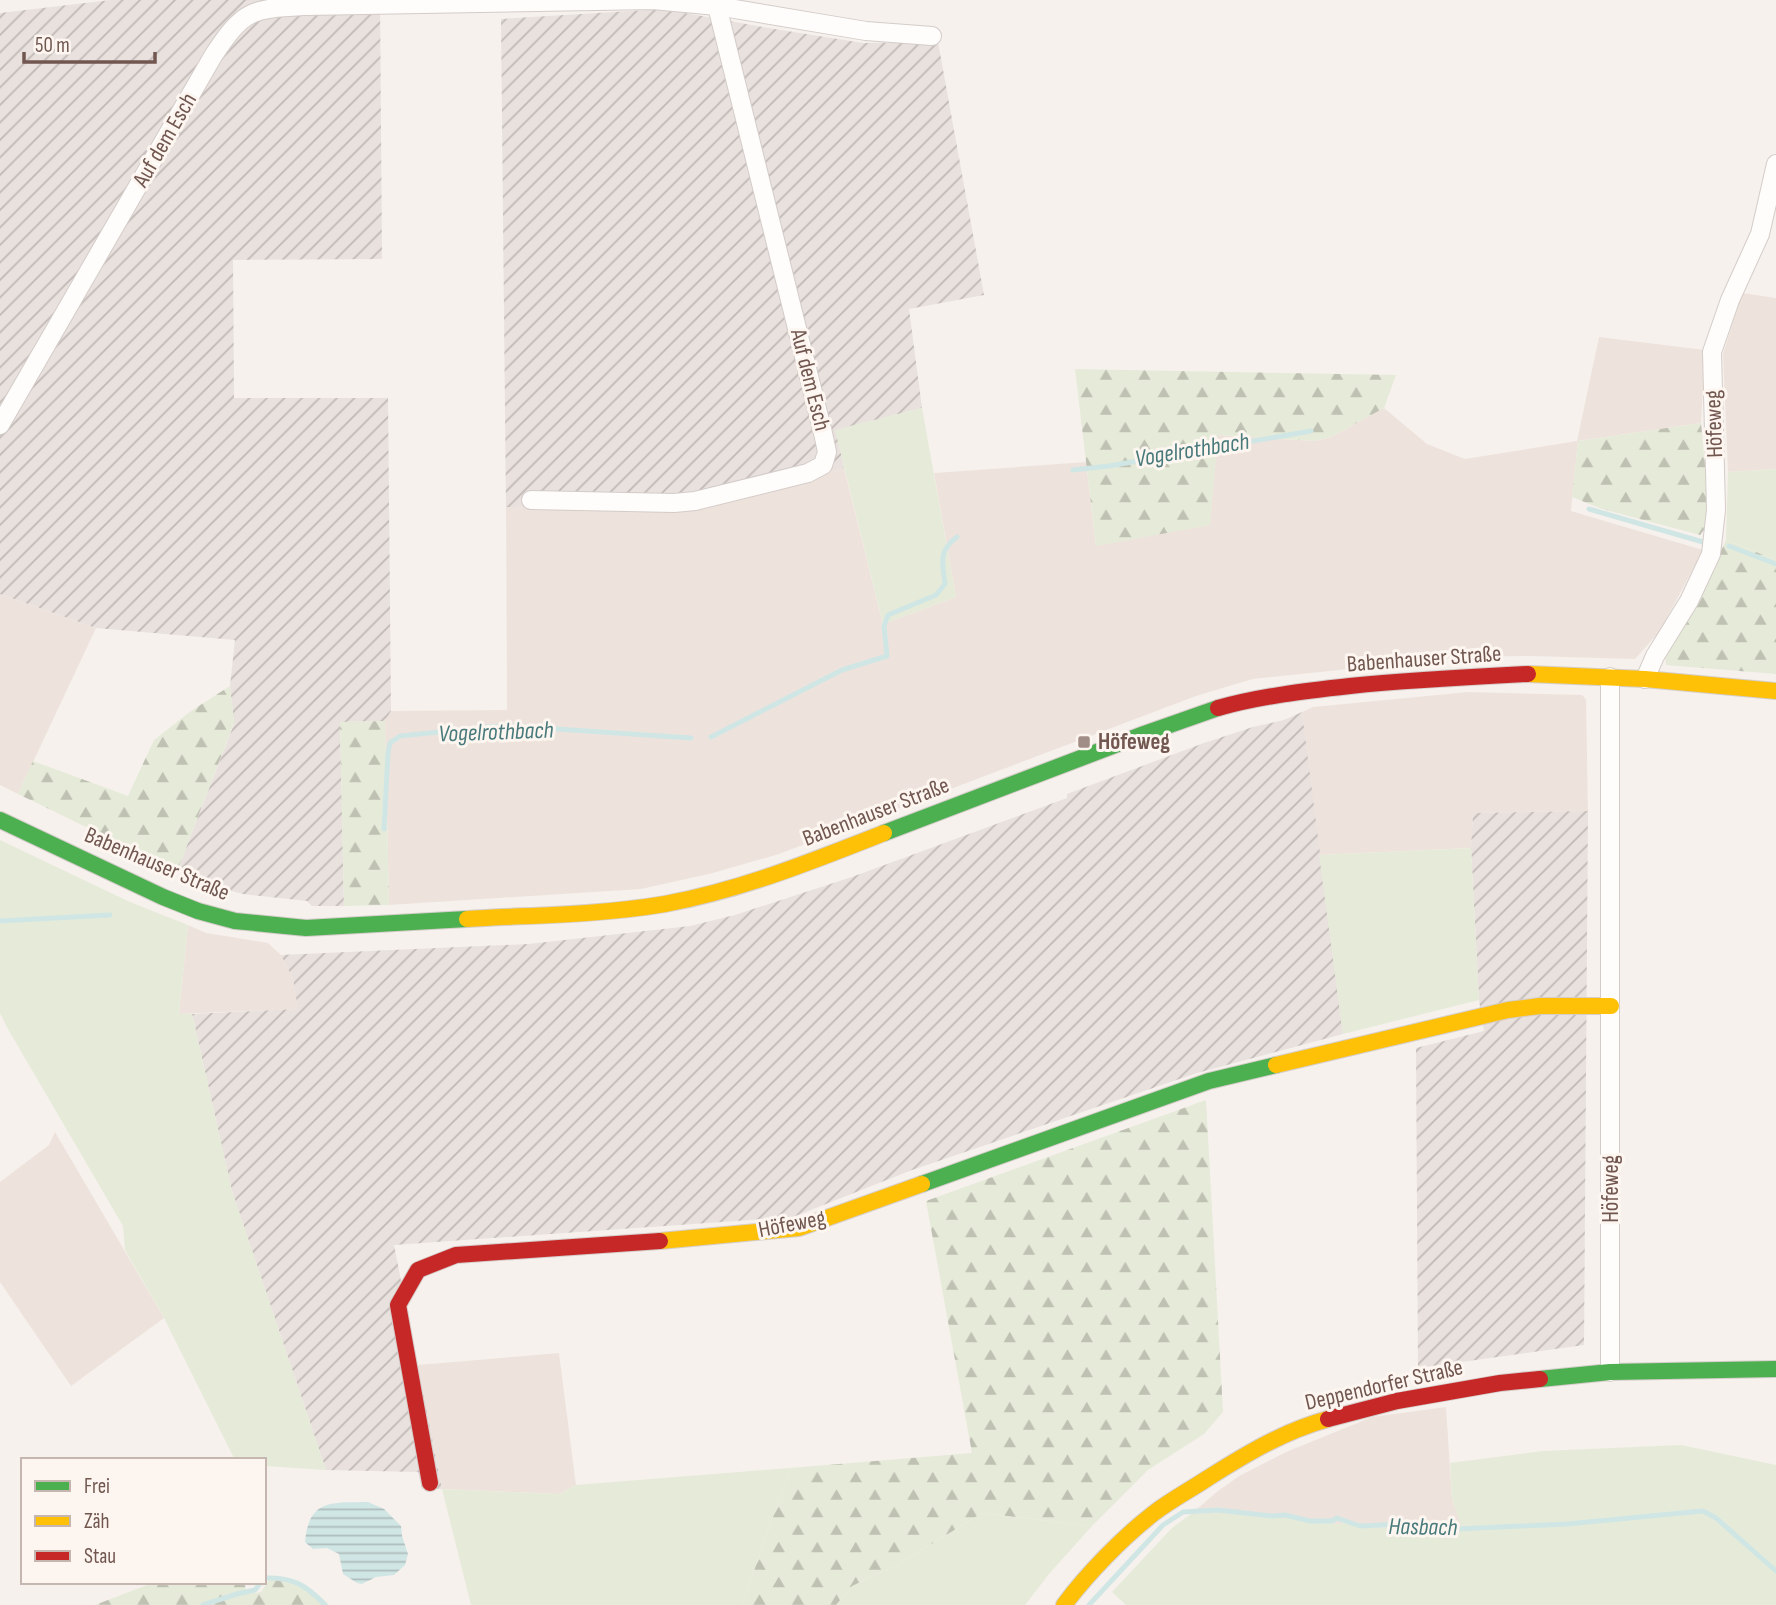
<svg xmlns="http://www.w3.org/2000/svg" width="1776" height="1605" viewBox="0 0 1776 1605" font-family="'Sofia Sans Condensed',sans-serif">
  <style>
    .residential { fill: #eee3dc }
    .industrial { fill: url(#industrial-furrows) }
    .grass { fill: #e6ebd9 }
    .forest { fill: url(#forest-firs) }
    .water { fill: url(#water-rules) }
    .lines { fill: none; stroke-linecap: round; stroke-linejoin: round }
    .stream { stroke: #d0e6e5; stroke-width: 5 }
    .street-casing { stroke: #d4ccc8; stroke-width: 20 }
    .fast-casing { stroke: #d5cdca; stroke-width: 18 }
    .slow-casing { stroke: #d5cdca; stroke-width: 18 }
    .jam-casing { stroke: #d5cdca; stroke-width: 18 }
    .street { stroke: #fefdfc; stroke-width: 18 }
    .fast { stroke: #4caf50; stroke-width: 16 }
    .slow { stroke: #ffc107; stroke-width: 16 }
    .jam { stroke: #c62828; stroke-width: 16 }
    .poi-dot { fill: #a08d87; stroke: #fdf6f0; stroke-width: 2.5 }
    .labels { text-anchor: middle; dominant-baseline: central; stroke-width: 6; stroke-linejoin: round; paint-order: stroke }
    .street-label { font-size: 23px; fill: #715750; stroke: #fdf6f0 }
    .poi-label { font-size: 23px; font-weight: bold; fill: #715750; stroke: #fdf6f0; text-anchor: start }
    .water-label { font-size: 24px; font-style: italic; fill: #497a7b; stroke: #fdf6f0 }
  </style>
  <defs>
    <pattern id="industrial-furrows" width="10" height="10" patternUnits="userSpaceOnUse" patternTransform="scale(1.75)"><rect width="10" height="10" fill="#e8e1de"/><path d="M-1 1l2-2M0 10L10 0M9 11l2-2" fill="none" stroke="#c0b9b6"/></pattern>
    <pattern id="forest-firs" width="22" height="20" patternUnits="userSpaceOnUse" patternTransform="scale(1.75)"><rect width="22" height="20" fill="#e6ebd9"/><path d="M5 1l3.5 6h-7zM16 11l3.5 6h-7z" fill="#bfc1b2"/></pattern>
    <pattern id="water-rules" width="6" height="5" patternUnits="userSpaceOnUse" patternTransform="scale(1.75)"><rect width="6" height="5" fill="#d0e6e5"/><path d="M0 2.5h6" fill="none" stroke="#adbdbc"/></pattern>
  </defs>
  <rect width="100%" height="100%" fill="#f6f1ed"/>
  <g class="residential">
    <polygon points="1742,293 1776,298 1776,469 1728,472 1723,354"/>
    <polygon points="1599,337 1705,350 1701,423 1578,441 1571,511 1703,550 1660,631 1635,659 1529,656 1464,657 1253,679 1196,696 779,854 713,873 641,889 389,905 385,721 391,711 507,710 506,507 681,510 844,468 883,624 956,597 934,473 1086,462 1096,546 1218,435 1315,441 1331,437 1384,408 1427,444 1465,459 1577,441"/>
    <polygon points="0,594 96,628 18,794 0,785"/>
    <polygon points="1468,692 1582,695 1586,699 1588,811 1473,813 1471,848 1319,855 1302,712 1313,707"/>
    <polygon points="188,925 206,933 268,943 281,955 293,979 299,1009 179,1014"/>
    <polygon points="55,1132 164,1318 71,1386 0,1282 0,1182 49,1145"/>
    <polygon points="559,1353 576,1485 560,1494 442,1489 417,1365"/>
    <polygon points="1446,1407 1452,1499 1464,1531 1409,1526 1368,1528 1346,1520 1340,1524 1318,1523 1293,1517 1280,1518 1226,1512 1191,1514 1218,1491 1239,1476 1286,1452 1372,1417"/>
  </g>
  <g class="industrial">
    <polygon points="111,0 380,0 382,259 233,260 234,398 388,398 391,711 385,721 340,722 344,906 312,906 307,901 243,894 206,884 177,871 234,724 230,686 235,640 96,628 0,594 0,13"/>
    <polygon points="663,9 768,28 863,43 938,42 984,295 909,309 922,408 836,430 844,468 681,510 506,507 501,19"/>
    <polygon points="1302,712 1343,1034 1197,1073 912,1170 793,1217 394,1245 442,1489 422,1489 418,1472 326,1470 232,1191 192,1014 298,1009 293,979 281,955 529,944 690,926 735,915 852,877 1067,798 1067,794 1204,743 1253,727 1284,720"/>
    <polygon points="1588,811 1584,1345 1418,1368 1416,1048 1484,1031 1479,1000 1471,848 1473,813"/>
  </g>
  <g class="grass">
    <polygon points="922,408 956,597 883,624 835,430"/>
    <polygon points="1776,469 1776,560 1726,540 1728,472"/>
    <polygon points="0,840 130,902 188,925 179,1014 192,1014 232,1191 326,1470 264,1466 264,1460 235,1460 164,1318 125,1250 123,1226 8,1029 0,1013"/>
    <polygon points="1471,848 1479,1000 1343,1034 1319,855"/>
    <polygon points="1681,1445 1776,1465 1776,1605 1126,1605 1112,1592 1172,1528 1191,1514 1226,1512 1280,1518 1293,1517 1318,1523 1340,1524 1346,1520 1368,1528 1409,1526 1463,1531 1452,1499 1450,1463 1543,1451"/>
    <polygon points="790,1468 742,1605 471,1605 442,1489 560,1494 576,1485"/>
    <polygon points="982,1513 1092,1526 1049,1574 1025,1605 836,1605 852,1586 899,1564"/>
  </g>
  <g class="forest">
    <polygon points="1075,369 1396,375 1384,408 1331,437 1315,441 1218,435 1210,525 1096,546"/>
    <polygon points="1701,423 1709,507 1707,526 1700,535 1602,509 1572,497 1578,441"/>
    <polygon points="1726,540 1776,560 1776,674 1666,665 1665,654 1694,610"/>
    <polygon points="230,686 234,723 177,871 18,794 33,761 128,796 154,740 191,711"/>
    <polygon points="385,721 389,905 344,906 340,722"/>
    <polygon points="1206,1100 1223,1412 1204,1434 1148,1470 1092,1526 982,1513 899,1564 852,1586 836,1605 742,1605 790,1468 972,1453 926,1201"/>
    <path d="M 270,1579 C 298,1580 310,1585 329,1605 L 95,1605 L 155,1582 L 245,1582 L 246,1594 L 261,1592 Z"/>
  </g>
  <path class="water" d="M 368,1502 L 384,1509 L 401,1526 L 402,1536 L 408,1554 L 405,1565 L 394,1575 L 376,1577 L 362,1584 L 357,1583 L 343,1574 L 339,1554 L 327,1548 L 313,1549 L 305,1542 C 309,1498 332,1503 368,1502 Z"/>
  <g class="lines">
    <g class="stream">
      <polyline points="1073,470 1109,466 1311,431"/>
      <polyline points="1589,509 1703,542"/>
      <polyline points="1729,546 1776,564"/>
      <path d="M 711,737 L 842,670 L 887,656 L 884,626 L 888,615 L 936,595 L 945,584 C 943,563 937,552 957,537"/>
      <polyline points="384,829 388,753 390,743 400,736 488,727 512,726 691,738"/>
      <polyline points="0,921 110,915"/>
      <path d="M 264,1578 C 293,1577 306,1585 325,1605"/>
      <polyline points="203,1605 237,1594 255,1590 261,1582"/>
      <polyline points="1089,1605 1163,1525 1183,1512 1218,1510 1272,1516 1285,1515 1310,1521 1332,1521 1337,1518 1360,1526 1401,1524 1456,1529 1567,1524 1703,1511 1716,1518 1776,1571"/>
    </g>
    <g class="street-casing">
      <g id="street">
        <path d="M 0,425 L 213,56 C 244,9 251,9 305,6 L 653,0 L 717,6 L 866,31 L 932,36"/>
        <polyline points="531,500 674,503 695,501 808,473 823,465 827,452 823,433 717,6"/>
        <polyline points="1645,679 1655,656 1689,601 1711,554 1716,510 1712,352 1730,300 1760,234 1776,164"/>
        <polyline points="1610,1372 1610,677"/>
      </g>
    </g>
    <g class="fast-casing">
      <g id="fast">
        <polyline points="0,820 163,897 198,911 235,921 306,928 467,919"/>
        <polyline points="884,833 1144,734 1218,708"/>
        <polyline points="922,1184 1209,1081 1276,1065"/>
        <polyline points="1540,1379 1610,1372 1776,1369"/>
      </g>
    </g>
    <g class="slow-casing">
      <g id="slow">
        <polyline points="1528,674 1645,679 1776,691"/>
        <path d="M 467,919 C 533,915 600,915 665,904 C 741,890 813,861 884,833"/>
        <polyline points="1276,1065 1508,1010 1540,1006 1611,1006"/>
        <polyline points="660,1241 799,1228 922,1184"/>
        <path d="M 1064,1605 C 1087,1574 1123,1537 1154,1513 C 1171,1500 1190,1490 1208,1478 C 1246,1454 1284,1431 1328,1419"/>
      </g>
    </g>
    <g class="jam-casing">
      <g id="jam">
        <path d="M 1218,708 C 1261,696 1305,691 1350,686 C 1409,680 1468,677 1528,674"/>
        <polyline points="1328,1419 1397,1401 1500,1383 1540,1379"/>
        <polyline points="430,1483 398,1305 418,1270 456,1255 660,1241"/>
      </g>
    </g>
    <use href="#street" class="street"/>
    <use href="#fast" class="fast"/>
    <use href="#slow" class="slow"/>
    <use href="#jam" class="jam"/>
  </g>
  <rect class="poi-dot" x="1077" y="735" width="14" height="14" rx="3.5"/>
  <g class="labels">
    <g class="street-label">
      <text transform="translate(165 140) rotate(-60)">Auf dem Esch</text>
      <text transform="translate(810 380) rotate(76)">Auf dem Esch</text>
      <text transform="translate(1714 424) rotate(-92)">Höfeweg</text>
      <text transform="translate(1424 659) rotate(-4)">Babenhauser Straße</text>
      <text transform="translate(876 812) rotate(-21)">Babenhauser Straße</text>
      <text transform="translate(157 864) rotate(23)">Babenhauser Straße</text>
      <text transform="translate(1611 1189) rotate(-90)">Höfeweg</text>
      <text transform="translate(792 1224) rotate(-11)">Höfeweg</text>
      <text transform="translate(1384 1385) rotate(-13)">Deppendorfer Straße</text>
    </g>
    <g class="poi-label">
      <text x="1098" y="742">Höfeweg</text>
    </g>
    <g class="water-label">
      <text transform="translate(1192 450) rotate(-9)">Vogelrothbach</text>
      <text transform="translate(496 732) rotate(-2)">Vogelrothbach</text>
      <text transform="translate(1423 1527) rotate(1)">Hasbach</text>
    </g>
  </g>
  <rect x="21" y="1458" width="245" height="126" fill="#fdf6f0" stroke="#c5b6b0" stroke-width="2"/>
  <rect x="35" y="1481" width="35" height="10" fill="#4caf50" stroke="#c5b6b0" stroke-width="2"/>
  <text x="84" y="1493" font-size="21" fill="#715750">Frei</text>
  <rect x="35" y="1516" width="35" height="10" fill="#ffc107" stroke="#c5b6b0" stroke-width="2"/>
  <text x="84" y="1528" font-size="21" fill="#715750">Zäh</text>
  <rect x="35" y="1551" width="35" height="10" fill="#c62828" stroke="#c5b6b0" stroke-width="2"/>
  <text x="84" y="1563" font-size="21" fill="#715750">Stau</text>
  <path d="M24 52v10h131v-10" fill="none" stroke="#715750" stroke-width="3.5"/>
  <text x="35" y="52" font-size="21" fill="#715750" stroke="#fdf6f0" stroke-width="5" paint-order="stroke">50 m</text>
</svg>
